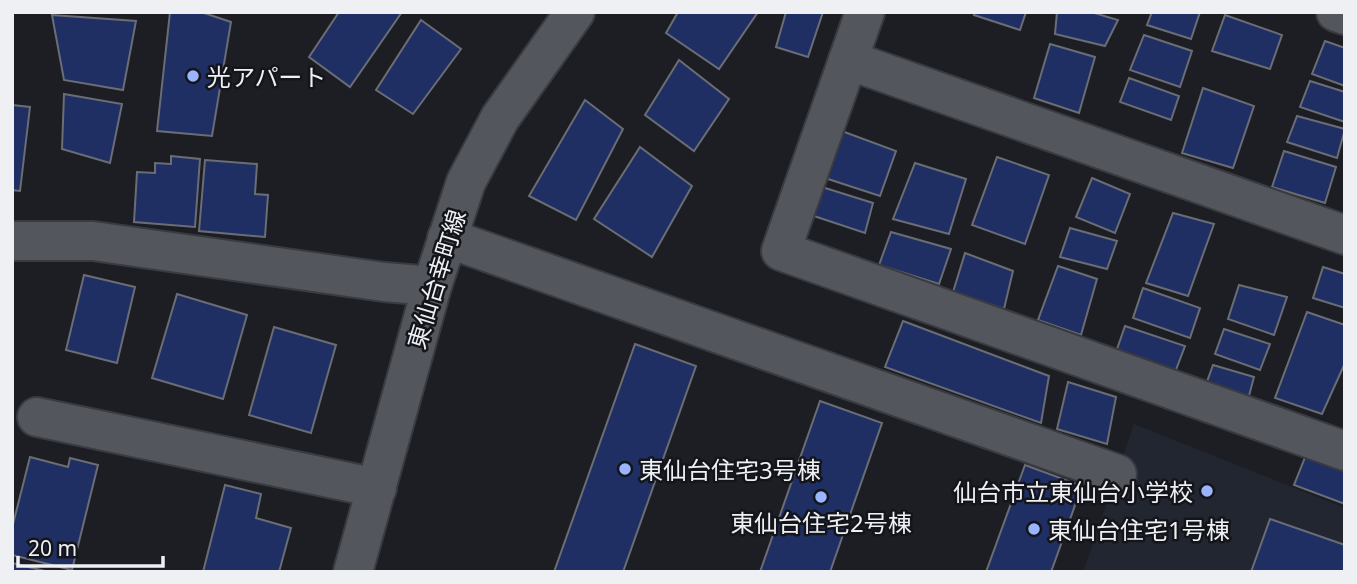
<svg xmlns="http://www.w3.org/2000/svg" width="1357" height="584" viewBox="0 0 1357 584" font-family="'Noto Sans','Noto Sans JP',sans-serif">
  <style>
    .built { fill: #222631 }
    .building { fill: #202f63; stroke: #6a6d74; stroke-width: 2 }
    .lines { fill: none; stroke-linecap: round; stroke-linejoin: round }
    .minor-casing { stroke: #3a3b40; stroke-width: 42 }
    .minor { stroke: #53565c; stroke-width: 38 }
    .poi-dot { fill: #9ab5fd; stroke: #13151b; stroke-width: 2.5 }
    .labels { text-anchor: middle; dominant-baseline: central; stroke-width: 5; stroke-linejoin: round; paint-order: stroke }
    .poi-label { font-size: 24px; fill: #eef0f4; stroke: #13151b; text-anchor: start }
    .street-label { font-size: 24px; fill: #eef0f4; stroke: #13151b }
  </style>
  <rect width="100%" height="100%" fill="#1c1e24"/>
  <polygon class="built" points="1134,424 1345,508 1345,572 1083,572"/>
  <g class="building">
    <polygon points="170,12 201,12 231,22 212,136 157,131"/>
    <polygon points="339,12 402,12 350,87 309,57"/>
    <polygon points="678,12 758,12 719,69 666,33"/>
    <polygon points="786,12 823,12 808,57 776,47"/>
    <polygon points="975,12 1026,12 1020,30 974,15"/>
    <polygon points="1057,12 1091,12 1118,20 1105,46 1055,34"/>
    <polygon points="1152,12 1200,12 1191,39 1147,25"/>
    <polygon points="52,15 136,21 123,90 64,80"/>
    <polygon points="1225,15 1282,35 1270,69 1212,51"/>
    <polygon points="421,20 461,49 413,114 376,90"/>
    <polygon points="1144,35 1192,51 1180,87 1130,70"/>
    <polygon points="1325,41 1345,48 1345,86 1312,74"/>
    <polygon points="1050,44 1095,57 1079,113 1034,98"/>
    <polygon points="679,60 729,99 694,151 645,115"/>
    <polygon points="1129,78 1179,96 1171,120 1120,102"/>
    <polygon points="1310,81 1345,92 1345,122 1300,107"/>
    <polygon points="1203,88 1254,106 1233,168 1182,153"/>
    <polygon points="64,94 122,104 110,163 62,149"/>
    <polygon points="585,100 623,129 576,220 529,196"/>
    <polygon points="12,105 30,107 20,191 12,190"/>
    <polygon points="1297,116 1345,129 1337,158 1287,142"/>
    <polygon points="839,130 896,151 880,196 825,178"/>
    <polygon points="640,147 692,186 652,257 594,219"/>
    <polygon points="1284,151 1336,167 1325,203 1272,187"/>
    <polygon points="171,156 200,159 195,227 134,222 137,172 155,173 155,163 171,164"/>
    <polygon points="997,157 1049,175 1025,244 972,225"/>
    <polygon points="205,160 257,164 255,194 268,195 265,237 199,231"/>
    <polygon points="915,163 966,179 949,234 893,219"/>
    <polygon points="1092,178 1130,194 1115,233 1076,217"/>
    <polygon points="822,187 873,203 865,233 814,216"/>
    <polygon points="1173,213 1214,224 1188,296 1146,283"/>
    <polygon points="1070,228 1117,241 1107,269 1060,257"/>
    <polygon points="891,232 951,249 939,284 879,265"/>
    <polygon points="965,253 1013,271 1004,309 953,292"/>
    <polygon points="1058,266 1097,279 1081,335 1038,320"/>
    <polygon points="1323,267 1345,274 1345,308 1313,298"/>
    <polygon points="84,275 135,287 117,363 66,350"/>
    <polygon points="1239,285 1287,297 1274,335 1228,319"/>
    <polygon points="1143,288 1200,308 1190,338 1133,318"/>
    <polygon points="177,294 247,315 223,399 152,378"/>
    <polygon points="1307,312 1345,325 1345,363 1322,414 1275,398"/>
    <polygon points="903,321 1049,376 1041,423 885,367"/>
    <polygon points="1125,326 1185,346 1174,375 1115,355"/>
    <polygon points="274,327 336,345 311,433 249,415"/>
    <polygon points="1224,329 1270,344 1260,370 1215,354"/>
    <polygon points="635,344 696,366 623,572 554,572"/>
    <polygon points="1213,365 1254,377 1246,407 1204,390"/>
    <polygon points="1068,382 1116,397 1107,444 1057,429"/>
    <polygon points="820,401 882,423 830,572 760,572"/>
    <polygon points="1306,455 1345,469 1345,504 1294,485"/>
    <polygon points="30,457 68,467 70,458 98,465 72,570 12,555 12,528"/>
    <polygon points="1025,465 1082,486 1051,572 986,572"/>
    <polygon points="225,485 261,494 256,518 291,528 279,572 203,572"/>
    <polygon points="1270,519 1345,545 1345,572 1251,572"/>
    <polygon points="12,563 49,572 12,572"/>
  </g>
  <g class="lines">
    <g class="minor-casing">
      <g id="minor">
        <polyline points="865,12 781,251 1345,451"/>
        <polyline points="1336,12 1345,15"/>
        <polyline points="848,60 1345,235"/>
        <polyline points="447,238 1117,474"/>
        <polyline points="12,241 93,241 384,282 432,286"/>
        <polyline points="37,417 377,488"/>
        <polyline points="353,572 432,286 466,182 500,118 575,12"/>
      </g>
    </g>
    <use href="#minor" class="minor"/>
  </g>
  <g class="poi-dot">
    <circle cx="193" cy="76" r="7"/>
    <circle cx="625" cy="469" r="7"/>
    <circle cx="1207" cy="491" r="7"/>
    <circle cx="821" cy="497" r="7"/>
    <circle cx="1034" cy="529" r="7"/>
  </g>
  <g class="labels">
    <g class="poi-label">
      <text x="207" y="76">光アパート</text>
      <text x="639" y="469">東仙台住宅3号棟</text>
      <text x="1193" y="491" text-anchor="end">仙台市立東仙台小学校</text>
      <text x="821" y="522" text-anchor="middle">東仙台住宅2号棟</text>
      <text x="1048" y="529">東仙台住宅1号棟</text>
    </g>
    <g class="street-label">
      <text transform="translate(436 279) rotate(-73)">東仙台幸町線</text>
    </g>
  </g>
  <rect width="1357" height="584" fill="none" stroke="#eef0f4" stroke-width="28"/>
  <path d="M18 556v10h145v-10" fill="none" stroke="#eef0f4" stroke-width="3.5"/>
  <text x="28" y="556" font-size="21" fill="#eef0f4" stroke="#13151b" stroke-width="5" paint-order="stroke">20 m</text>
</svg>
